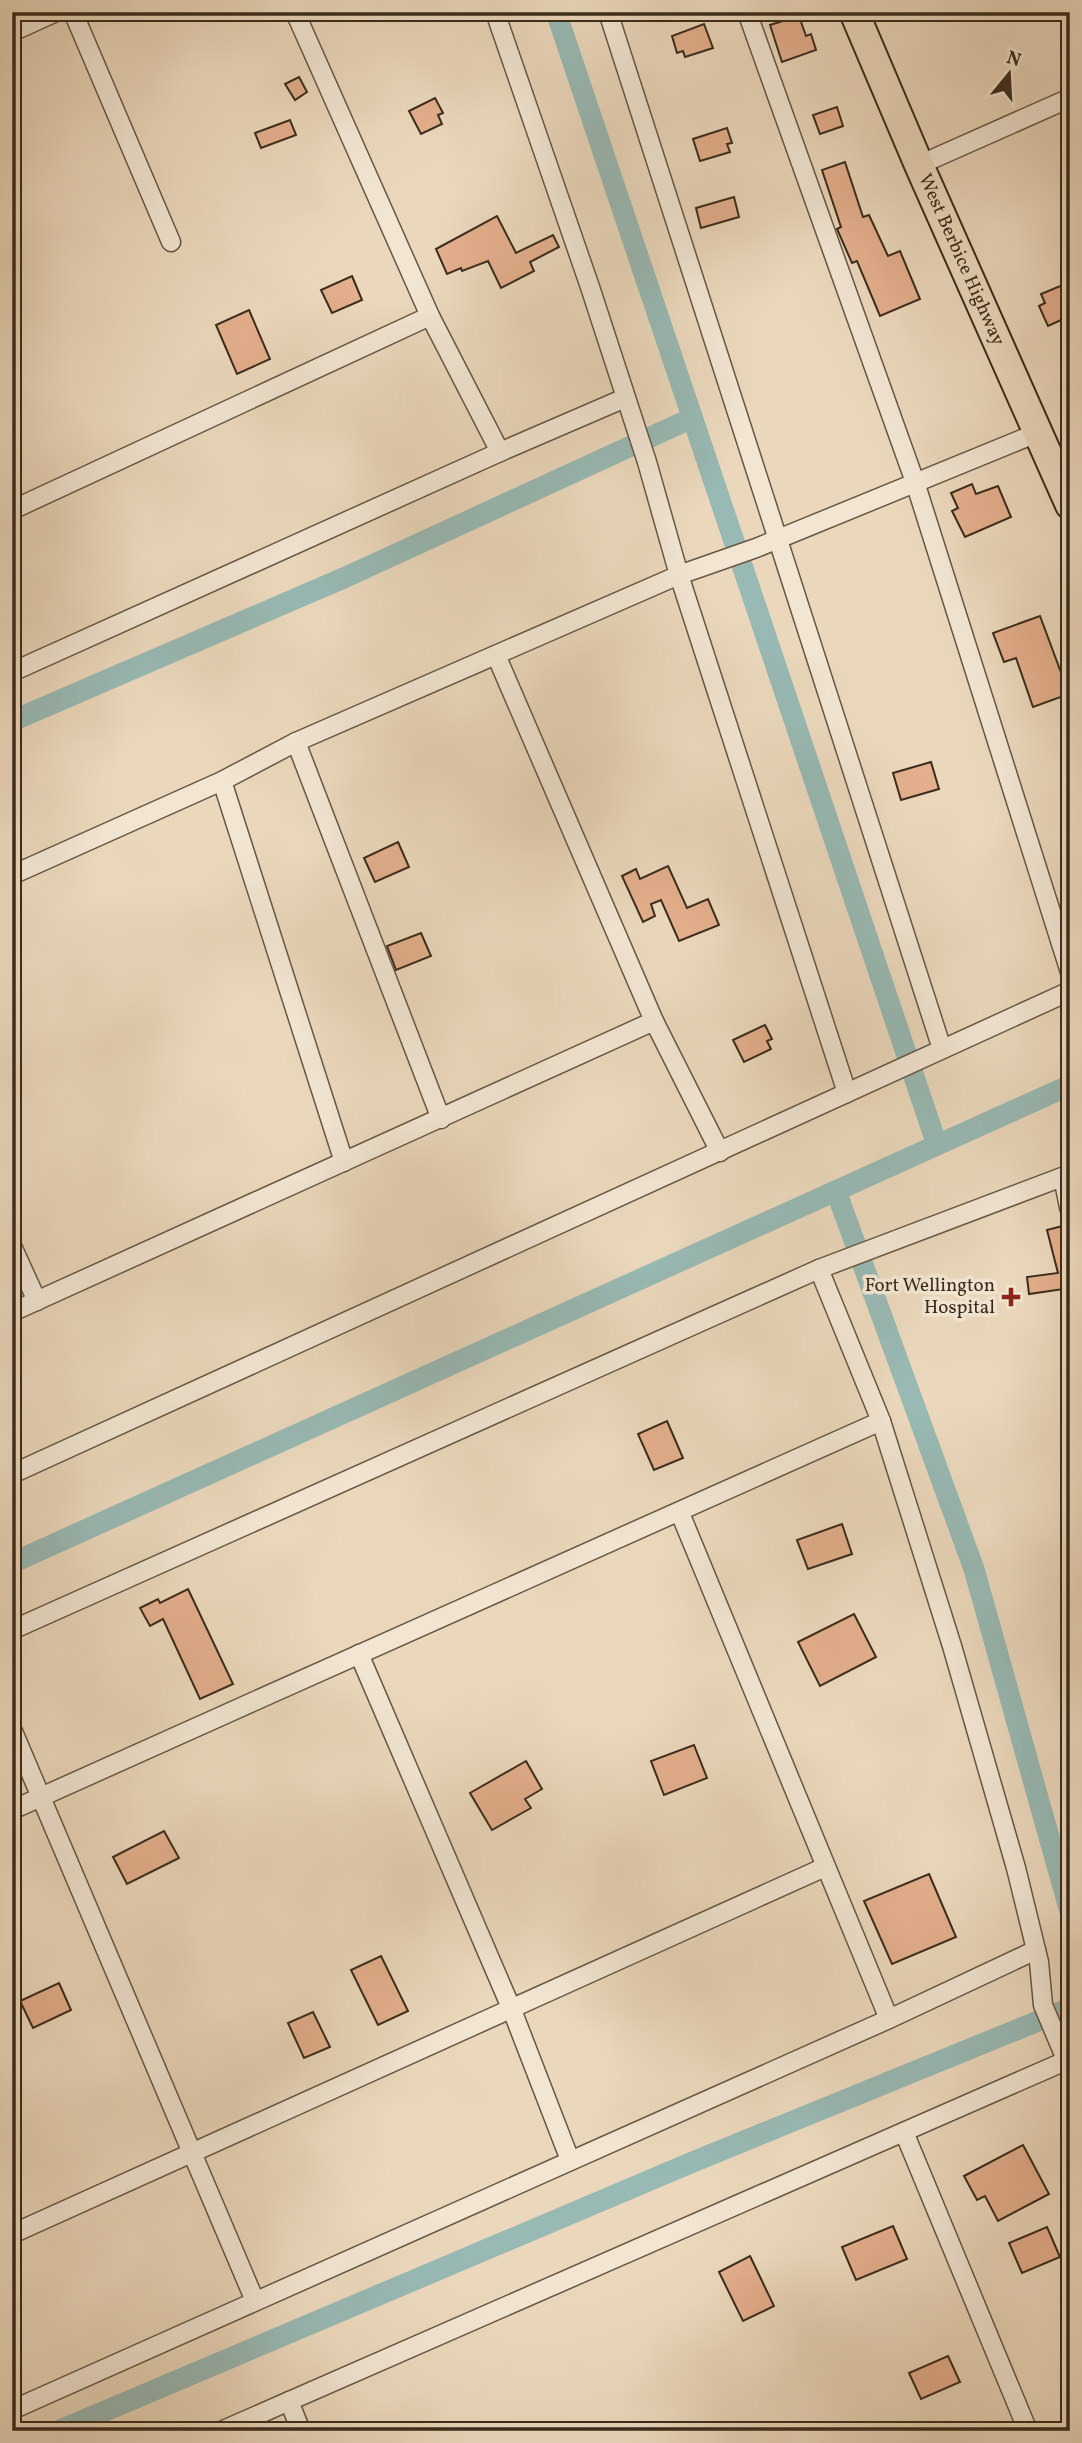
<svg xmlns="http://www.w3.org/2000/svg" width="1082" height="2443" viewBox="0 0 1082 2443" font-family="Vollkorn,serif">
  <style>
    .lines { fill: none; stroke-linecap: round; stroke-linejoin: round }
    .canal { stroke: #98b9b4; stroke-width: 21 }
    .building { fill: #e4af8d; stroke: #3a2c1c; stroke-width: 2 }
    .lane-casing { stroke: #665744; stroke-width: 12 }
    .street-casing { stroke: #665744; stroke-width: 21 }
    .primary-casing { stroke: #3a2c1c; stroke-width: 32 }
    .lane { stroke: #f2e6d3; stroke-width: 9 }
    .street { stroke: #f2e6d3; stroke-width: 18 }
    .primary { stroke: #ebd8bc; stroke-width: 28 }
    .poi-dot { fill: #8f2418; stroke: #f2e6d3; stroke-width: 2.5 }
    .labels { text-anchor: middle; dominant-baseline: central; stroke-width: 7; stroke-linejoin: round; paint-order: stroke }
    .street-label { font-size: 19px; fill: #3a2c1c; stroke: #f2e6d3 }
    .poi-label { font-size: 19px; fill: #3a2c1c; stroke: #f2e6d3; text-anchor: end }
  </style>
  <rect width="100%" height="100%" fill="#ebd8bc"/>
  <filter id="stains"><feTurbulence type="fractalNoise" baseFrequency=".00286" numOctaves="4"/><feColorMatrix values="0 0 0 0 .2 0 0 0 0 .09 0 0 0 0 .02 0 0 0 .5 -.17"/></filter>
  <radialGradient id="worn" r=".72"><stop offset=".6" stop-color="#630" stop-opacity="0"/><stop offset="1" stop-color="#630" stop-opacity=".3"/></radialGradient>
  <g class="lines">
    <g class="canal">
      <polyline points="556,12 937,1145"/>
      <polyline points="12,721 346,577 692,418"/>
      <polyline points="836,1191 974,1569 1070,1912"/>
      <polyline points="12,1563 1070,1085"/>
      <polyline points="58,2431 688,2164 1070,2008"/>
    </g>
  </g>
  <g class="building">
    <polygon points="799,16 806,36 811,34 816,50 782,62 770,25"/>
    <polygon points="704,24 713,48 685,57 683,51 677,53 672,36"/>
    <polygon points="299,77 307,92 295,100 285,84"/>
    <polygon points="435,98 443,113 438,115 442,124 421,134 409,111"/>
    <polygon points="837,107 843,126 820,134 813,115"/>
    <polygon points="290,120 296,135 261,148 255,133"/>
    <polygon points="727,128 732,143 727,144 730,152 700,161 693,139"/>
    <polygon points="845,162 863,217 869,215 888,256 900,251 920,299 880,316 857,261 852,263 837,229 841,227 822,170"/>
    <polygon points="734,197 739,217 701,228 696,208"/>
    <polygon points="497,216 516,253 553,235 559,247 530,262 534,271 501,288 488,261 462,271 461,268 447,274 436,249"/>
    <polygon points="352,276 362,300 332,313 321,290"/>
    <polygon points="1070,282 1070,316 1048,326 1039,306 1045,303 1041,294"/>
    <polygon points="249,310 270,359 237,374 216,325"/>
    <polygon points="972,484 976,494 998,486 1011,517 965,537 952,511 958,508 951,493"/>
    <polygon points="1040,616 1069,694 1033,707 1016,658 1004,662 993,633"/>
    <polygon points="931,762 939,789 901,800 893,773"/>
    <polygon points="398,842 409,867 375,882 364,858"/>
    <polygon points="668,866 687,908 708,899 719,925 679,941 661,900 651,904 655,916 643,922 622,876 636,869 640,879"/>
    <polygon points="421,933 431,956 396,970 387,946"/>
    <polygon points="765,1025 772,1039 767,1041 771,1049 744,1062 733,1040"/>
    <polygon points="1070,1224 1070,1295 1065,1296 1063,1289 1029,1294 1027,1277 1058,1273 1047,1230"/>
    <polygon points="667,1421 683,1458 654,1470 638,1434"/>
    <polygon points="842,1524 852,1554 808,1569 797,1540"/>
    <polygon points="188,1589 233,1684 200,1699 163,1619 150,1626 140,1608 158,1599 160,1603"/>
    <polygon points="854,1614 876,1657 820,1686 798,1642"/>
    <polygon points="694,1745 707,1778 664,1795 651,1761"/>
    <polygon points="526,1761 542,1789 525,1799 531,1808 492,1830 470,1793"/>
    <polygon points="164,1831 179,1858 127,1884 113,1857"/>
    <polygon points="929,1874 956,1937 892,1964 864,1901"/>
    <polygon points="381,1956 408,2011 378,2025 351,1970"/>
    <polygon points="59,1983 71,2010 33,2028 20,2001"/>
    <polygon points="313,2012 330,2047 304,2058 288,2023"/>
    <polygon points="1023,2145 1049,2194 998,2221 985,2196 977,2200 964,2176"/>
    <polygon points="893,2226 907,2259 856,2280 842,2247"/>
    <polygon points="1047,2227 1060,2257 1022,2273 1009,2243"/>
    <polygon points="750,2256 774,2306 743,2321 719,2272"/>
    <polygon points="948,2356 960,2382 921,2399 909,2373"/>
  </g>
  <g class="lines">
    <g class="lane-casing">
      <polyline id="lane" points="1059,1180 1065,1210"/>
    </g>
    <g class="street-casing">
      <g id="street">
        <polyline points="73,12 171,242"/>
        <polyline points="295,12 430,316 500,452"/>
        <polyline points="495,12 590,287 647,462 679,575 847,1093"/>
        <polyline points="608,12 942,1049"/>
        <polyline points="747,12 915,482 1070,972"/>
        <polyline points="12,32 56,12"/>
        <polyline points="919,165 1070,98"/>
        <polyline points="12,510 430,316"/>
        <polyline points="496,655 654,1021"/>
        <polyline points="12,672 500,452 625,398"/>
        <polyline points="296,742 441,1119"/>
        <polyline points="222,781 344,1162"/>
        <polyline points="12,875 222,781 296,742 679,575 756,548 1037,433"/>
        <polyline points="12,1246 37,1301"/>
        <polyline points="819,1269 881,1421 952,1646 1016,1868 1039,1962 1043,2005 1070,2069"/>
        <polyline points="12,1312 654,1021 720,1152"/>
        <polyline points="12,1474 1070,991"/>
        <polyline points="680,1513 889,2019"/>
        <polyline points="12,1630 819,1269 1070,1174"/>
        <polyline points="359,1654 512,2010 570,2160"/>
        <polyline points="12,1729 255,2301"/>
        <path d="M 12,1810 C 301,1679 592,1553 881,1421"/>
        <polyline points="904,2132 1028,2431"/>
        <polyline points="12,2234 825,1867"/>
        <polyline points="289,2401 301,2431"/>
        <polyline points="12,2410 889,2019 1036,1950"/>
        <polyline points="221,2431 1070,2059"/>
      </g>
    </g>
    <g class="primary-casing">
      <g id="primary">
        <path id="s1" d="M 854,12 L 919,165 L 1070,505"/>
      </g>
    </g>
    <use href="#lane" class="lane"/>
    <use href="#street" class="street"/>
    <use href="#primary" class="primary"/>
  </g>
  <path class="poi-dot" d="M1007.5 1286.5h7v7h7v7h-7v7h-7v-7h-7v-7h7z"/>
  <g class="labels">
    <g class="street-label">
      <text stroke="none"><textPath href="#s1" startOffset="270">West Berbice Highway</textPath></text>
    </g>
    <g class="poi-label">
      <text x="995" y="1286">Fort Wellington<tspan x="995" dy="22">Hospital</tspan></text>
    </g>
  </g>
  <rect width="1082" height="2443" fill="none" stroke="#ebd8bc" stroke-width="42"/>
  <rect x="14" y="14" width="1054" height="2415" fill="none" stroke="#3a2c1c" stroke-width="3.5"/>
  <rect x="21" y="21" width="1040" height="2401" fill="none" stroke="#3a2c1c" stroke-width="2"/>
  <g transform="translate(1009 74) rotate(18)" stroke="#f2e6d3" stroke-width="5" paint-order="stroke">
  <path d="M0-5L12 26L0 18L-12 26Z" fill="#3a2c1c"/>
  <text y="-10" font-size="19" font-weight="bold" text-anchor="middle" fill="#3a2c1c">N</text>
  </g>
  <rect width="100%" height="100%" filter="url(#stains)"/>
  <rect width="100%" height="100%" fill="url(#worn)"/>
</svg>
